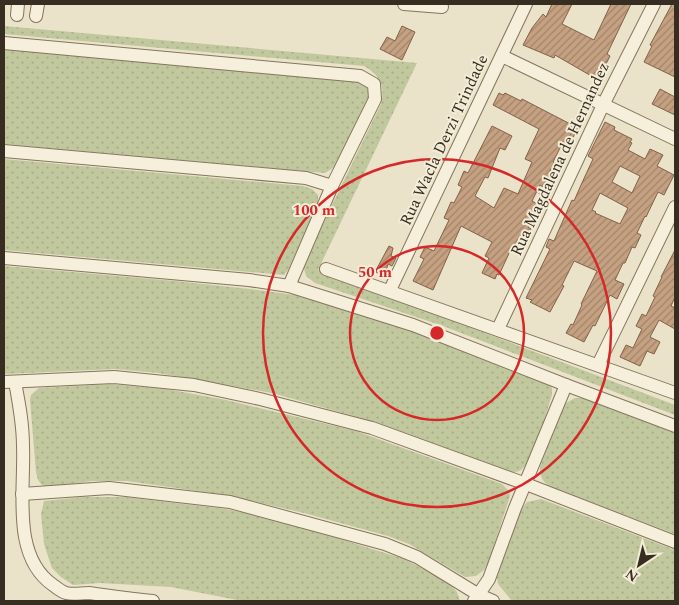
<svg xmlns="http://www.w3.org/2000/svg" width="679" height="605" viewBox="0 0 679 605" font-family="Spectral,serif">
  <style>
    .grass { fill: url(#grass-dots) }
    .building { fill: url(#building-hatch); stroke: #826147; fill-rule: evenodd }
    .lines { fill: none; stroke-linecap: round; stroke-linejoin: round }
    .minor-casing { stroke: #85755f; stroke-width: 14 }
    .minor { stroke: #f6efdb; stroke-width: 12 }
    .ring { fill: none; stroke: #d62828; stroke-width: 2.5 }
    .labels { text-anchor: middle; dominant-baseline: central; stroke-width: 4; stroke-linejoin: round; paint-order: stroke }
    .street-label { font-size: 16px; fill: #372d21; stroke: #f3ecd7 }
    .centre { fill: #d62828; stroke: #f3ecd7; stroke-width: 2.5 }
    .ring-label { font-size: 15px; text-anchor: middle; font-weight: bold; fill: #d62828; stroke: #f3ecd7; stroke-width: 4; stroke-linejoin: round; paint-order: stroke }
  </style>
  <defs>
    <pattern id="grass-dots" width="8" height="8" patternUnits="userSpaceOnUse" patternTransform="scale(1.25)"><rect width="8" height="8" fill="#c1c89d"/><path d="M2 2h.1M6 6h.1" fill="none" stroke="#a6ac87" stroke-width="1.8" stroke-linecap="round"/></pattern>
    <pattern id="building-hatch" width="6" height="6" patternUnits="userSpaceOnUse" patternTransform="scale(1.25)"><rect width="6" height="6" fill="#c5a182"/><path d="M-1 1l2-2M0 6l6-6M5 7l2-2" fill="none" stroke="#a1846a"/></pattern>
  </defs>
  <rect width="100%" height="100%" fill="#eae2c9"/>
  <g class="grass">
    <path d="M 4,26 L 417,63 L 318,270 L 675,405 L 675,415 L 443,326 L 315,283 L 306,276 L 303,265 L 381,104 C 385,85 381,76 364,66 L 4,34 Z"/>
    <polygon points="4,46 350,78 365,85 371,92 369,100 338,161 333,168 325,173 4,144"/>
    <polygon points="4,159 303,186 312,189 318,195 318,205 288,270 284,275 4,250"/>
    <path d="M 4,266 L 175,281 L 250,289 L 295,295 L 397,325 L 548,382 L 552,388 L 552,395 C 546,412 535,458 522,469 C 518,473 513,472 507,471 L 357,417 L 272,393 L 158,373 L 115,369 L 4,374 Z"/>
    <polygon points="110,384 166,389 226,400 356,431 502,484 509,491 510,496 489,561 484,570 476,576 465,577 409,544 388,536 304,513 225,495 127,481 92,481 49,487 42,485 38,480 36,472 30,400 31,395 39,388"/>
    <path d="M 575,398 L 582,398 L 675,433 L 675,534 L 549,486 C 542,481 540,476 540,467 L 564,404 Z"/>
    <polygon points="83,497 125,497 226,509 277,519 404,559 448,582 457,592 460,601 242,601 171,587 100,583 73,585 61,577 52,568 44,544 41,514 44,501"/>
    <polygon points="541,499 675,550 675,601 512,601 498,584 497,577 522,508 527,502"/>
  </g>
  <g class="building">
    <polygon points="552,4 572,4 562,24 594,40 611,4 631,4 607,54 610,56 606,64 608,65 600,81 555,55 554,58 523,45 532,28 543,14 546,17"/>
    <polygon points="672,4 675,4 675,77 644,62 652,46 650,45"/>
    <polygon points="402,26 415,32 402,60 380,49 387,37 395,41"/>
    <polygon points="660,89 675,97 675,115 652,104"/>
    <polygon points="499,93 503,95 505,93 521,101 522,99 578,128 568,147 562,144 553,162 554,162 550,172 552,173 548,181 546,180 543,187 540,185 532,201 539,205 528,227 531,229 526,239 520,236 513,250 511,249 499,275 497,274 495,279 482,273 489,258 485,256 492,242 461,226 433,290 413,281 424,259 420,257 425,247 434,251 449,220 444,218 451,202 454,203 462,187 458,185 464,171 468,173 492,126 512,136 505,150 500,148 488,178 485,177 475,196 494,208 504,188 518,194 532,162 525,159 539,129 493,105"/>
    <path d="M 605,122 L 615,127 L 614,130 L 632,139 L 630,142 L 632,143 L 628,150 L 645,159 L 650,149 L 663,155 L 657,166 L 674,175 L 664,195 L 658,192 L 646,217 L 645,216 L 637,233 L 641,235 L 635,248 L 632,247 L 625,263 L 623,263 L 615,280 L 624,284 L 617,299 L 610,295 L 595,326 L 593,325 L 584,342 L 566,333 L 571,324 L 573,325 L 582,305 L 581,304 L 597,271 L 574,261 L 562,285 L 564,286 L 550,312 L 530,302 L 532,300 L 526,298 L 550,249 L 546,247 L 549,239 L 554,241 L 572,200 L 574,201 L 581,185 L 593,159 L 588,156 ZM 620,166 L 640,176 L 632,193 L 612,182 ZM 600,193 L 628,208 L 620,224 L 595,213 L 596,212 L 592,210 Z"/>
    <polygon points="389,246 393,248 391,256 396,258 392,266 388,264 385,275 375,272"/>
    <polygon points="675,250 675,297 671,306 675,308 675,329 659,320 650,337 660,342 654,354 647,351 640,366 620,357 626,345 633,348 642,329 636,326 642,314 646,316 655,297 653,296 662,277 661,277"/>
  </g>
  <g class="lines">
    <g class="minor-casing">
      <g id="minor">
        <polyline points="404,4 442,7"/>
        <polyline points="17,15 18,4"/>
        <polyline points="36,16 38,4"/>
        <polyline points="4,43 360,76 374,84 375,99 332,186 289,286"/>
        <polyline points="502,56 675,139"/>
        <polyline points="4,151 306,178 332,186"/>
        <polyline points="4,258 249,280 289,286 413,325 566,385 675,426"/>
        <polyline points="326,269 675,393"/>
        <polyline points="390,290 526,4"/>
        <polyline points="498,329 603,105 654,4"/>
        <polyline points="598,365 675,207"/>
        <polyline points="4,382 114,377 194,385 260,399 372,428 526,484 675,542"/>
        <path d="M 15,382 C 19,403 23,424 23,446 C 25,490 11,556 53,585 C 57,588 62,592 66,593 C 73,595 81,593 89,593 C 110,596 131,599 153,601"/>
        <polyline points="22,494 109,488 230,502 385,544 417,557 479,595 493,601"/>
        <polyline points="474,601 489,579 515,508 566,385"/>
      </g>
    </g>
    <use href="#minor" class="minor"/>
  </g>
  <g class="ring">
    <circle cx="437" cy="333" r="87"/>
    <circle cx="437" cy="333" r="174"/>
  </g>
  <g class="labels">
    <g class="street-label">
      <text transform="translate(444 140) rotate(-65)">Rua Wacla Derzi Trindade</text>
      <text transform="translate(560 159) rotate(-65)">Rua Magdalena de Hernandez</text>
    </g>
  </g>
  <circle cx="437" cy="333" r="8" class="centre"/>
  <g class="ring-label">
    <text x="314" y="215">100 m</text>
    <text x="375" y="277">50 m</text>
  </g>
  <rect width="679" height="605" fill="none" stroke="#372d21" stroke-width="10"/>
  <g transform="translate(639 565) rotate(215)" stroke="#f3ecd7" stroke-width="4" paint-order="stroke">
  <path d="M0-4L9 19L0 12L-9 19Z" fill="#372d21"/>
  <text y="-8" font-size="14" font-weight="bold" text-anchor="middle" fill="#372d21">N</text>
  </g>
</svg>
